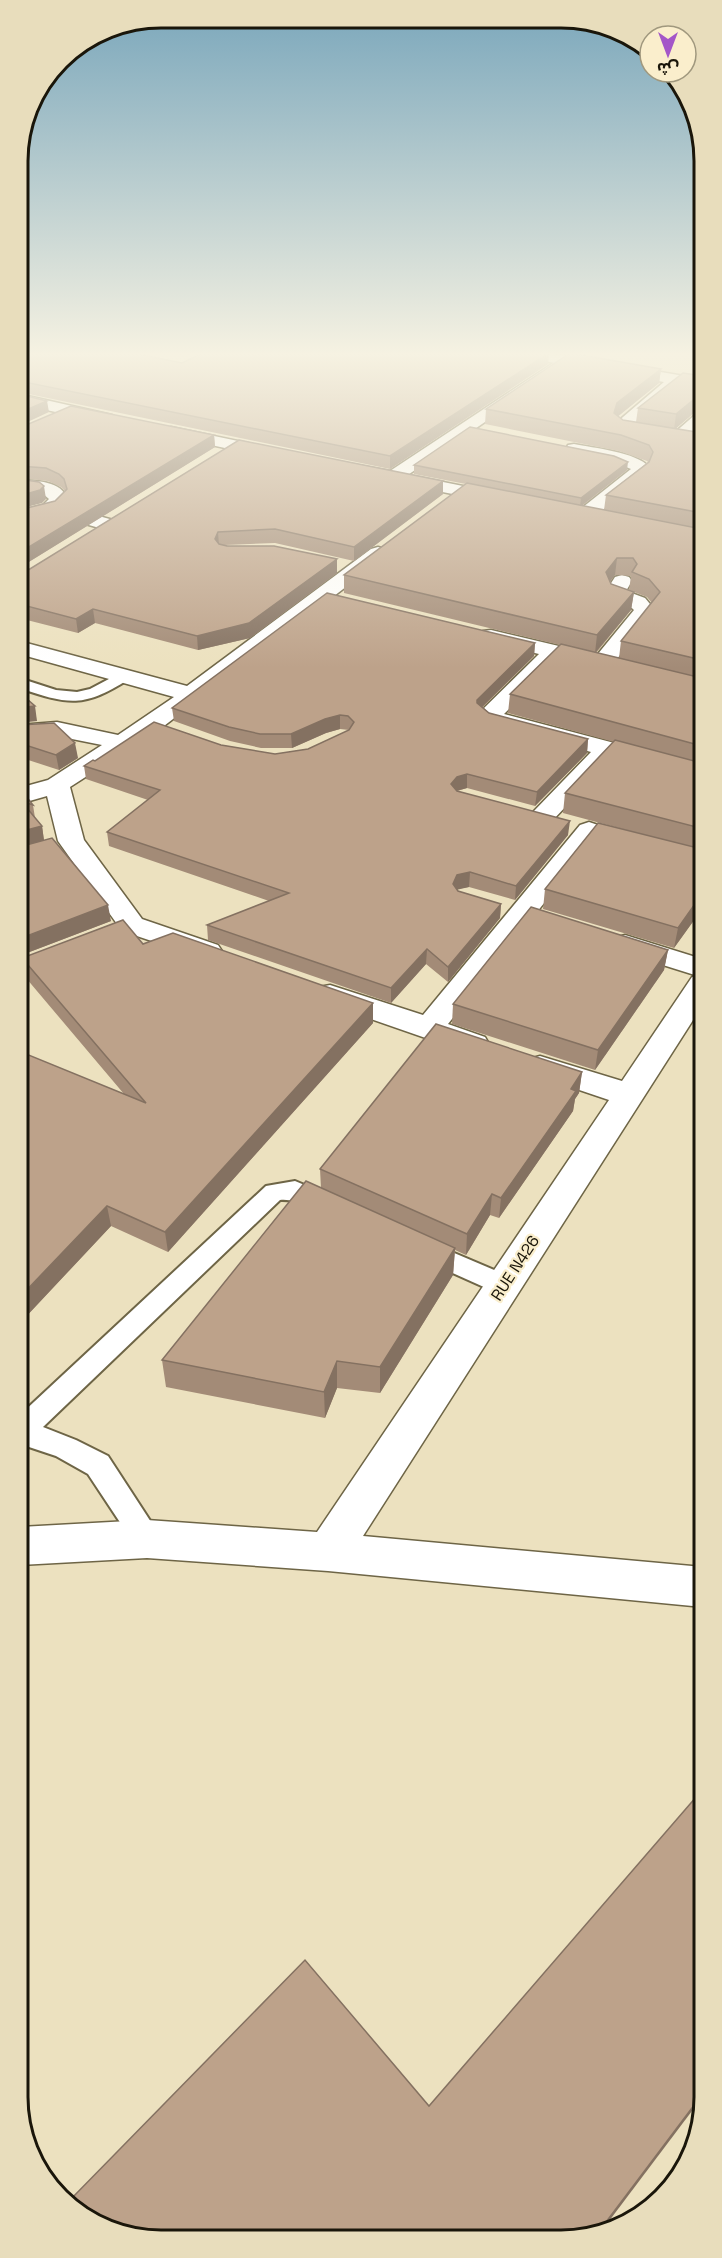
<svg xmlns="http://www.w3.org/2000/svg" width="722" height="2258" viewBox="0 0 722 2258" font-family="'Space Grotesk','Noto Sans Arabic',sans-serif">
  <style>
    .lines { fill: none; stroke-linecap: round; stroke-linejoin: round }
    .lane-casing { stroke: #6e6546; stroke-width: 4 }
    .street-casing { stroke: #6e6546; stroke-width: 3 }
    .secondary-casing { stroke: #6e6546; stroke-width: 3 }
    .lane { fill: #fff; fill-rule: evenodd }
    .street { fill: #fff; fill-rule: evenodd }
    .secondary { fill: #fff; fill-rule: evenodd }
    .wall { fill: #a38b77; fill-rule: evenodd }
    .shaded-wall { fill: #847161 }
    .building { fill: #bda28a; stroke: #847161; stroke-width: 1.5 }
    .labels { text-anchor: middle; dominant-baseline: central; stroke-width: 4.5; stroke-linejoin: round; paint-order: stroke }
    .street-label { font-size: 16px; fill: #1a160a; stroke: #faeecc }
    .rim { fill: none; stroke: #1a160a; stroke-width: 3 }
  </style>
  <rect width="100%" height="100%" fill="#ece1bf"/>
  <g class="lines">
    <g class="lane-casing">
      <g id="lane">
        <path d="M 124,671 L 129,673 L 132,676 L 129,679 C 83,708 70,705 19,688 L 19,678 L 56,690 L 77,692 L 90,689 Z"/>
        <path d="M 295,1181 L 333,1197 L 337,1203 L 333,1209 C 315,1215 301,1198 280,1200 L 43,1427 L 76,1440 L 108,1456 L 162,1539 L 157,1548 L 147,1552 L 137,1548 L 88,1474 L 56,1456 L 20,1444 L 20,1415 L 266,1186 Z"/>
        <polygon points="426,1241 513,1278 517,1285 513,1292 504,1295 495,1292 417,1257 414,1250 417,1243"/>
      </g>
    </g>
    <g class="street-casing">
      <g id="street">
        <path d="M 508,352 L 542,352 L 702,379 L 702,389 L 679,385 L 632,426 L 662,430 L 664,434 L 662,438 C 648,441 622,438 614,426 L 616,423 L 664,382 L 515,356 Z"/>
        <polygon points="702,412 702,426 692,435 702,437 702,447 673,442 671,438 673,434 696,414"/>
        <path d="M 574,444 C 593,448 637,452 649,467 L 648,472 L 592,519 L 578,519 L 576,515 L 578,511 L 631,469 L 614,462 L 568,453 L 566,449 L 568,445 Z"/>
        <polygon points="398,473 503,494 509,495 512,499 509,503 503,504 392,482 389,478 392,474"/>
        <path d="M 19,480 C 35,481 63,480 67,500 L 62,506 L 117,521 L 119,525 L 117,529 L 110,531 L 50,514 L 19,522 L 19,511 L 43,505 L 49,499 L 42,493 L 19,490 Z"/>
        <polygon points="378,547 385,549 388,553 385,557 160,729 70,787 84,840 142,919 218,945 222,951 218,957 208,960 122,931 58,841 47,796 19,804 19,788 48,780 102,745 57,736 19,739 19,725 57,722 118,735 174,697 19,654 19,641 187,686 371,549"/>
        <path d="M 622,575 L 629,577 L 632,581 L 626,591 L 645,598 L 655,610 L 610,668 L 602,670 L 559,659 L 504,714 L 660,755 L 663,760 L 660,765 L 651,767 L 613,757 L 551,822 L 542,825 L 533,822 L 529,817 L 533,812 L 591,752 L 489,724 L 478,715 L 482,710 L 539,654 L 483,641 L 480,636 L 483,631 L 491,630 L 597,655 L 634,610 C 625,600 610,605 606,591 L 615,577 Z"/>
        <polygon points="589,822 598,825 602,830 448,1024 485,1037 489,1044 485,1051 474,1054 463,1051 319,1001 315,994 319,987 330,985 423,1015 580,825"/>
        <polygon points="625,935 702,959 702,1006 363,1536 703,1567 703,1607 328,1571 147,1558 20,1565 20,1527 147,1520 317,1532 609,1100 529,1073 524,1066 529,1059 540,1056 622,1081 692,977 698,976 615,950 611,944 615,938"/>
      </g>
    </g>
    <g class="secondary-casing">
      <g id="secondary">
        <path d="M 570,352 L 587,352 L 399,481 C 385,484 364,477 350,474 L 347,470 L 350,466 L 356,465 L 390,471 Z"/>
        <polygon points="19,394 112,415 114,418 106,423 19,404"/>
        <polygon points="171,427 276,449 282,450 285,454 282,458 276,459 165,435 163,432 165,429"/>
      </g>
    </g>
    <use href="#lane" class="lane"/>
    <use href="#street" class="street"/>
    <use href="#secondary" class="secondary"/>
  </g>
  <g class="wall">
    <polygon points="19,352 182,363 548,364 390,469 19,392"/>
    <path d="M 661,369 L 659,383 L 618,416 L 623,420 L 636,422 L 638,408 L 702,376 L 702,411 L 695,412 L 675,429 L 697,432 L 699,418 L 702,416 L 702,840 L 697,847 L 702,849 L 702,909 L 674,948 L 543,909 L 545,889 L 645,835 L 563,813 L 565,793 L 614,742 L 508,713 L 510,694 L 560,645 L 344,593 L 344,575 L 466,484 L 414,474 L 414,465 L 627,470 L 582,506 L 604,510 L 606,495 L 648,462 L 647,461 L 619,451 L 485,424 L 486,409 ZM 615,575 L 631,576 L 629,590 L 647,597 L 652,603 L 621,641 L 619,658 L 596,653 L 631,610 L 634,592 L 611,584 L 610,581 Z"/>
    <polygon points="19,428 214,435 215,447 19,568 19,510 55,501 65,491 61,487 48,481 19,478"/>
    <polygon points="239,440 443,494 354,561 275,543 225,545 337,573 250,638 198,650 95,623 78,633 19,618 19,573 25,572"/>
    <polygon points="535,643 534,656 483,707 489,713 588,739 587,753 535,806 467,788 457,791 568,835 515,900 469,887 457,889 458,891 501,904 500,918 448,982 426,964 391,1003 208,940 207,925 269,901 109,846 107,832 148,800 86,779 84,766 95,761 221,745 275,754 308,749 349,730 340,729 326,733 292,748 261,748 230,741 174,721 172,708"/>
    <polygon points="19,725 78,758 59,770 19,757"/>
    <polygon points="19,790 33,805 35,818 42,826 44,840 111,921 19,956"/>
    <polygon points="143,944 373,1003 373,1023 168,1252 111,1226 20,1323 124,1094 26,978 22,958"/>
    <polygon points="668,950 664,970 595,1070 452,1024 453,1004"/>
    <polygon points="582,1072 579,1093 575,1099 573,1111 499,1218 490,1215 466,1255 455,1250 453,1275 380,1393 337,1388 325,1418 166,1387 162,1360 321,1188 320,1169"/>
  </g>
  <g class="shaded-wall">
    <polygon points="19,352 38,352 19,359"/>
    <polygon points="549,353 548,364 390,469 390,456"/>
    <polygon points="661,369 659,383 616,418 614,413 617,403"/>
    <polygon points="702,396 702,411 695,412 674,430 676,414 697,397"/>
    <polygon points="47,401 49,412 19,426 19,413"/>
    <polygon points="214,435 215,447 19,568 19,553"/>
    <polygon points="628,462 627,470 580,507 581,498"/>
    <polygon points="443,481 443,494 354,561 354,547"/>
    <polygon points="44,486 46,499 42,503 19,509 19,496"/>
    <polygon points="218,532 219,546 215,539"/>
    <polygon points="617,558 615,575 604,590 606,572"/>
    <polygon points="337,559 337,573 250,638 198,650 197,636"/>
    <polygon points="634,592 631,610 595,653 597,635"/>
    <polygon points="93,609 95,623 78,633 76,619"/>
    <polygon points="535,643 534,656 476,713 477,700"/>
    <polygon points="35,706 37,721 19,723 19,708"/>
    <polygon points="340,715 340,729 326,733 292,748 291,734 325,719"/>
    <polygon points="588,739 587,753 535,806 537,792"/>
    <polygon points="75,743 78,758 59,770 56,755"/>
    <polygon points="467,774 467,788 456,791 451,784 457,777"/>
    <polygon points="570,821 568,835 515,900 516,886"/>
    <polygon points="702,825 702,840 696,848 700,828"/>
    <polygon points="42,826 44,841 19,849 19,832"/>
    <polygon points="470,872 469,887 456,890 453,884 457,875"/>
    <polygon points="702,894 702,909 674,948 678,928"/>
    <polygon points="501,904 500,918 448,982 448,967"/>
    <polygon points="108,905 111,921 19,956 19,939"/>
    <polygon points="427,949 426,964 391,1003 391,988"/>
    <polygon points="668,950 664,970 595,1070 598,1050"/>
    <polygon points="373,1003 373,1023 168,1252 165,1232"/>
    <polygon points="582,1072 579,1093 575,1099 573,1111 499,1218 501,1198"/>
    <polygon points="492,1194 490,1215 466,1255 467,1234"/>
    <polygon points="107,1206 111,1226 20,1323 20,1297"/>
    <polygon points="455,1248 453,1275 380,1393 380,1367"/>
    <polygon points="337,1361 337,1388 325,1418 324,1392"/>
    <polygon points="704,2092 704,2095 600,2233 597,2234"/>
  </g>
  <g class="building">
    <polygon points="32,352 128,352 182,363 205,352 549,353 390,456 19,381 19,357"/>
    <polygon points="570,353 661,369 617,403 614,413 623,420 702,433 702,513 606,495 649,462 653,452 649,445 621,435 486,409"/>
    <polygon points="683,373 702,376 702,396 697,397 676,414 638,408"/>
    <polygon points="19,394 47,401 19,413"/>
    <polygon points="71,406 214,435 19,553 19,510 55,501 67,489 64,479 59,474 46,468 19,466 19,428"/>
    <polygon points="470,427 614,456 628,462 581,498 414,465"/>
    <polygon points="239,440 443,481 354,547 275,529 218,532 215,539 219,544 227,546 274,546 337,559 249,623 197,636 93,609 76,619 19,604 19,573 25,572"/>
    <polygon points="19,479 39,482 44,486 40,490 19,496"/>
    <polygon points="467,483 702,529 702,660 621,641 660,592 649,579 632,572 637,564 633,558 617,558 606,572 611,584 634,592 597,635 344,575"/>
    <polygon points="327,593 535,643 477,700 477,703 489,713 588,739 537,792 467,774 457,777 451,784 457,791 570,821 516,886 470,872 457,875 453,884 458,891 501,904 448,967 427,949 391,988 207,925 289,893 107,832 160,790 84,766 93,760 95,761 154,722 221,745 275,754 308,749 349,730 354,722 348,716 340,715 325,719 291,734 260,734 229,727 172,708"/>
    <polygon points="561,644 702,678 702,746 510,694"/>
    <polygon points="19,693 20,693 35,706 19,708"/>
    <polygon points="54,723 75,743 56,755 19,743 19,725"/>
    <polygon points="615,740 702,763 702,825 700,828 565,793"/>
    <polygon points="19,790 21,790 33,805 21,801 42,826 19,832"/>
    <polygon points="598,823 702,849 702,894 678,928 545,889"/>
    <polygon points="52,838 108,905 19,939 19,847"/>
    <polygon points="531,907 668,950 598,1050 453,1004"/>
    <polygon points="123,920 143,944 173,933 373,1003 165,1232 107,1206 20,1297 19,1051 146,1103 22,958"/>
    <polygon points="436,1024 582,1072 571,1089 576,1091 501,1198 492,1194 467,1234 320,1169"/>
    <polygon points="306,1181 455,1248 380,1367 337,1361 324,1392 162,1360"/>
    <polygon points="703,1789 704,2092 597,2234 588,2237 133,2237 68,2202 305,1960 429,2106"/>
  </g>
  <linearGradient id="sky" x2="0" y2="1"><stop stop-color="#79a6bb"/><stop offset="0.53" stop-color="#f6f2e2"/><stop offset="1" stop-color="#f6f2e2" stop-opacity="0"/></linearGradient>
  <rect width="722" height="668" fill="url(#sky)"/>
  <g class="labels">
    <g class="street-label">
      <text transform="translate(515 1268) rotate(-57)">RUE N426</text>
    </g>
  </g>
  <path d="M0 0H722V2258H0ZM161 28H561A133 133 0 0 1 694 161V2097A133 133 0 0 1 561 2230H161A133 133 0 0 1 28 2097V161A133 133 0 0 1 161 28Z" fill="#e8ddbc" fill-rule="evenodd"/>
  <path class="rim" d="M161 28H561A133 133 0 0 1 694 161V2097A133 133 0 0 1 561 2230H161A133 133 0 0 1 28 2097V161A133 133 0 0 1 161 28Z"/>
  <g transform="translate(668 54) rotate(180)"><circle r="28" fill="#faeecc" stroke="#a0987e" stroke-width="1.5"/>
  <path d="M0-4.5L10 22L0 15L-10 22Z" fill="#a456c8"/>
  <text y="-9" font-size="16" font-weight="bold" text-anchor="middle" fill="#1a160a">ش</text>
  </g>
</svg>
